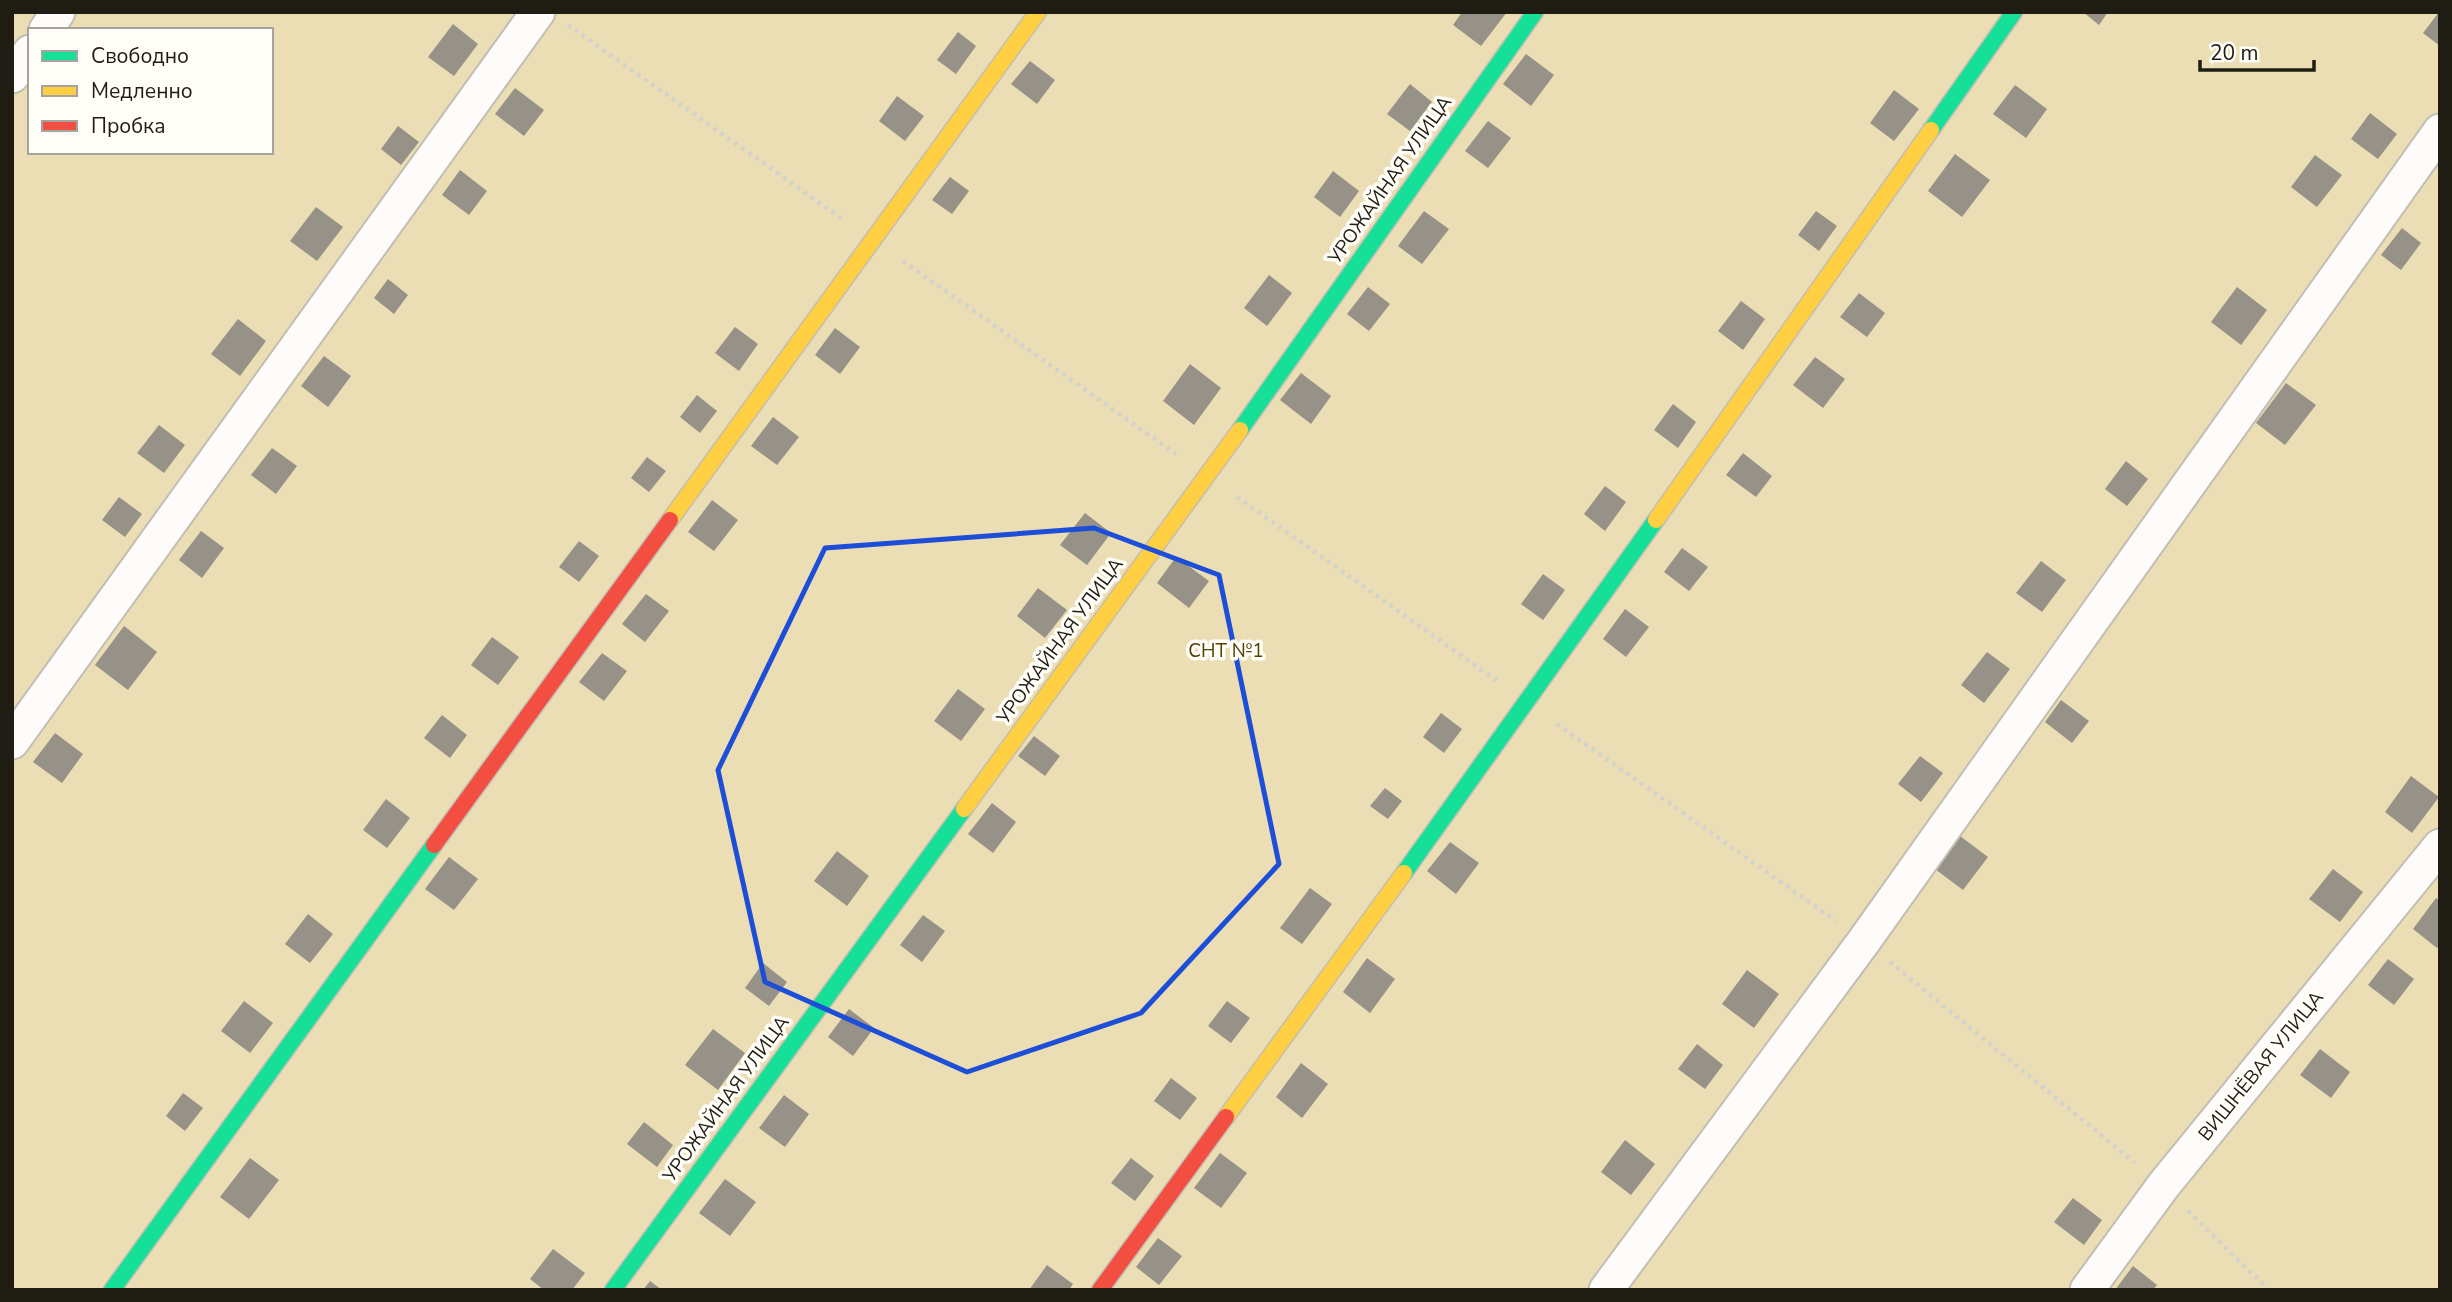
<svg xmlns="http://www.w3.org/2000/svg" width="2452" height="1302" viewBox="0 0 2452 1302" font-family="'Nunito Sans',sans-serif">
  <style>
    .green { fill: #ebddb4; fill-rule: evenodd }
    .building { fill: #969287 }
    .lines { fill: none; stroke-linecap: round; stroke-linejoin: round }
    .street-casing { stroke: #c2beb3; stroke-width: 37 }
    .fast-casing { stroke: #c2beb3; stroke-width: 19 }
    .slow-casing { stroke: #c2beb3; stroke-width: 19 }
    .jam-casing { stroke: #c2beb3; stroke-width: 19 }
    .path { stroke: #d4d2cf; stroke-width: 4.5; stroke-dasharray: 3.5 5; stroke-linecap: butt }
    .street { stroke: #fdfcfa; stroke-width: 33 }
    .fast { stroke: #16e098; stroke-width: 16 }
    .slow { stroke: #ffcf43; stroke-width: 16 }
    .jam { stroke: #f24e42; stroke-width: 16 }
    .marked { fill: none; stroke: #1d4ed8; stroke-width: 5; stroke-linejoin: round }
    .labels { text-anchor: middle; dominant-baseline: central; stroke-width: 7; stroke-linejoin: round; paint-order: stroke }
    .street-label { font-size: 19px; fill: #1f1c13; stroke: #fefdf7 }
    .park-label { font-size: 19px; fill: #524100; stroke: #fefdf7 }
  </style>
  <rect width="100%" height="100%" fill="#f0ebdd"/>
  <path class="green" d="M 12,12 L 2440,12 L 2440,1290 L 12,1290 ZM 30,30 L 271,30 L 271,152 L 30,152 Z"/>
  <g class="building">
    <polygon points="1462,12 1507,12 1481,46 1453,25"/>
    <polygon points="2083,12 2108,12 2099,25"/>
    <polygon points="2439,12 2440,12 2440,46 2423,33"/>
    <polygon points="453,24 478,44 454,76 428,57"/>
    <polygon points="958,32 976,46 956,74 937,60"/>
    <polygon points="1526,54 1554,75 1531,106 1503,84"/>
    <polygon points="1030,61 1055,80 1037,104 1011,84"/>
    <polygon points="1410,84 1432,102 1410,131 1387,114"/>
    <polygon points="2015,85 2047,109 2026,138 1993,114"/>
    <polygon points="515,88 544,110 524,136 495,114"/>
    <polygon points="1894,90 1919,109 1894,141 1870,123"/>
    <polygon points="897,96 924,116 905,141 879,121"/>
    <polygon points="2370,113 2397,134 2378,159 2351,139"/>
    <polygon points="1488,121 1511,138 1488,168 1465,151"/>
    <polygon points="398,126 419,142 401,165 381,149"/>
    <polygon points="1955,154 1990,180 1962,217 1928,191"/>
    <polygon points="2315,155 2342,175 2317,207 2291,187"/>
    <polygon points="460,170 487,191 469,215 442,195"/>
    <polygon points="1333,171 1359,191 1340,217 1314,197"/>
    <polygon points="950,177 969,191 952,214 932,200"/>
    <polygon points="316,207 343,227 317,261 290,241"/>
    <polygon points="1424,211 1449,229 1422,264 1398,246"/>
    <polygon points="1816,211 1837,226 1819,251 1798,235"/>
    <polygon points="2402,228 2421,243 2401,270 2381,255"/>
    <polygon points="1269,275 1292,293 1267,326 1244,308"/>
    <polygon points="388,279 408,295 394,314 374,298"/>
    <polygon points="1368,287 1390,304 1369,331 1347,314"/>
    <polygon points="2237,287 2267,310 2241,345 2211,322"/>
    <polygon points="1859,293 1885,313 1867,337 1840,317"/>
    <polygon points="1741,301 1765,319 1743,350 1718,331"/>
    <polygon points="238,319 266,341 240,376 211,354"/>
    <polygon points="735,327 758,344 739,371 715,353"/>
    <polygon points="835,328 860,347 840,374 815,355"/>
    <polygon points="324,356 351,376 328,407 301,386"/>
    <polygon points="1815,357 1845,379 1823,408 1793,385"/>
    <polygon points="1190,364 1221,388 1194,425 1163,401"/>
    <polygon points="1301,373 1331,396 1311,424 1280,400"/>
    <polygon points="2286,383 2316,405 2285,445 2256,423"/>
    <polygon points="697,395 717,411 700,433 680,417"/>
    <polygon points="1673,404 1696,422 1678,448 1654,430"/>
    <polygon points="773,417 799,437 777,465 751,446"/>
    <polygon points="159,425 185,445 164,473 137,453"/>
    <polygon points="272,448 297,466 276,494 251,475"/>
    <polygon points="1743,453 1772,476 1756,497 1726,475"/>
    <polygon points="647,457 666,471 649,492 631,478"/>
    <polygon points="2126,461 2148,479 2127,506 2105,489"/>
    <polygon points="1605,486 1626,502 1605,531 1584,514"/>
    <polygon points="119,497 142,514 125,537 102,520"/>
    <polygon points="712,500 738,520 714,551 688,532"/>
    <polygon points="1085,513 1111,533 1087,565 1060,545"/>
    <polygon points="201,531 224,548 202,578 179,560"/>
    <polygon points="579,541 599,556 579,582 559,567"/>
    <polygon points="1682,548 1708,567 1689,591 1664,572"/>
    <polygon points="1176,557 1209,581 1189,608 1157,583"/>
    <polygon points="2041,561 2066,580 2042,612 2016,593"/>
    <polygon points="1543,574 1565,590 1543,620 1521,604"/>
    <polygon points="1038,588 1067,610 1045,638 1017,616"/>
    <polygon points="646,594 669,611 645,642 622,624"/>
    <polygon points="1625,609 1649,627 1626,657 1603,639"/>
    <polygon points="124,626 157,652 128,690 95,665"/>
    <polygon points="492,637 519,657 498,685 471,665"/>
    <polygon points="1987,652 2010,669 1984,703 1961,685"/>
    <polygon points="602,653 627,671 604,701 579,682"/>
    <polygon points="958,689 985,709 961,741 934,721"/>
    <polygon points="2061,700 2089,721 2072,743 2045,722"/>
    <polygon points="1441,713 1462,729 1444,753 1423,737"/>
    <polygon points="442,715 467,735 450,758 424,738"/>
    <polygon points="55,733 83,754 62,783 33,762"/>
    <polygon points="1034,736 1060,756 1045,776 1018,756"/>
    <polygon points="1920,756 1943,773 1921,802 1898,784"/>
    <polygon points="2411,776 2439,797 2412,833 2385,812"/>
    <polygon points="1385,788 1402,801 1388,819 1370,806"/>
    <polygon points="386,799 410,818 387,848 363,830"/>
    <polygon points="992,803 1016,822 993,853 968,834"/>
    <polygon points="1960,836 1988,857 1963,890 1935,869"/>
    <polygon points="1450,842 1479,863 1456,894 1427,871"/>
    <polygon points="837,851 869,876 847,906 814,881"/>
    <polygon points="449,857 478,879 454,910 425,889"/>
    <polygon points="2333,869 2363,892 2340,922 2309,899"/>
    <polygon points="1310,888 1332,904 1302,944 1280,928"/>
    <polygon points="2436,898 2440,901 2440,944 2437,948 2413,929"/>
    <polygon points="308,914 333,934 310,963 285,944"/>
    <polygon points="923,915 945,931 922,962 900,945"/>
    <polygon points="1367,958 1395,979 1370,1013 1343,992"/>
    <polygon points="2388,959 2414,979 2394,1005 2368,985"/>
    <polygon points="763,963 787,982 769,1006 745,988"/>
    <polygon points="1747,970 1779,994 1754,1028 1722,1004"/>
    <polygon points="244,1001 273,1023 250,1053 221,1031"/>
    <polygon points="1227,1001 1250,1018 1231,1043 1208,1026"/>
    <polygon points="849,1009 874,1028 853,1056 828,1037"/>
    <polygon points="713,1029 745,1053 718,1090 685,1065"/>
    <polygon points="1697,1044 1723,1065 1705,1089 1678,1069"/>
    <polygon points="2320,1049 2350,1072 2331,1098 2300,1075"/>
    <polygon points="1301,1063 1328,1084 1302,1118 1276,1097"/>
    <polygon points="1171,1078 1197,1098 1180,1120 1154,1101"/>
    <polygon points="183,1093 203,1108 185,1131 166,1116"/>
    <polygon points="784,1095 809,1114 785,1147 759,1128"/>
    <polygon points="644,1122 673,1145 657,1167 627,1144"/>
    <polygon points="1625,1140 1655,1164 1631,1195 1601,1172"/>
    <polygon points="1220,1153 1247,1173 1221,1208 1194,1188"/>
    <polygon points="250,1158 279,1180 249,1219 220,1197"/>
    <polygon points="1131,1158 1154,1176 1135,1201 1111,1183"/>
    <polygon points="725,1179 756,1202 730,1236 699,1213"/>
    <polygon points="2073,1198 2102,1220 2084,1245 2054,1222"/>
    <polygon points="1158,1238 1182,1256 1159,1285 1136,1267"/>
    <polygon points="553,1249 585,1273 572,1290 544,1290 530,1279"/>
    <polygon points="1047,1265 1073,1284 1069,1290 1029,1290"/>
    <polygon points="2133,1266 2157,1285 2153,1290 2115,1290"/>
    <polygon points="650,1281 662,1290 643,1290"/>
  </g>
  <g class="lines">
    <g class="street-casing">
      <g id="street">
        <polyline points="46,30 58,12"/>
        <polyline points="12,76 30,52"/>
        <polyline points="12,742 538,12"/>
        <polyline points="1606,1290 1864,941 2440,131"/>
        <polyline points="2087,1290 2163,1186 2440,846"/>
      </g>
    </g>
    <g class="fast-casing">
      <g id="fast">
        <polyline points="1931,130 2014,12"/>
        <polyline points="1240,430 1535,12"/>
        <polyline points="1404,873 1656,520"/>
        <polyline points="112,1290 434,845"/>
        <polyline points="613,1290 964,809"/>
      </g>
    </g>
    <g class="slow-casing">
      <g id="slow">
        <polyline points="670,520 1038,12"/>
        <polyline points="1656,520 1931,130"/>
        <polyline points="964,809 1240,430"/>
        <polyline points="1226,1117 1404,873"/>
      </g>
    </g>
    <g class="jam-casing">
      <g id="jam">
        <polyline points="434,845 670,520"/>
        <polyline points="1100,1290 1226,1117"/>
      </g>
    </g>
    <g class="path">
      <polyline points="568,25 841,218"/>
      <polyline points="903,261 1176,454"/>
      <polyline points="1237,497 1499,682"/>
      <polyline points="1557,724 1836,921"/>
      <polyline points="1890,962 2135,1163"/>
      <polyline points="2188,1211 2269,1290"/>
    </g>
    <use href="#street" class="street"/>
    <use href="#fast" class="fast"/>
    <use href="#slow" class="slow"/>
    <use href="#jam" class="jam"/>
  </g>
  <path class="marked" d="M 1094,528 L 1219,575 L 1279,864 L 1141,1013 L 967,1072 L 765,982 L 718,770 L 825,548 Z"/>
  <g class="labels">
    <g class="street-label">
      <text transform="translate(1390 180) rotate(-55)">УРОЖАЙНАЯ УЛИЦА</text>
      <text transform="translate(1060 641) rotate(-54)">УРОЖАЙНАЯ УЛИЦА</text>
      <text transform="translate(2261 1066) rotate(-51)">ВИШНЁВАЯ УЛИЦА</text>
      <text transform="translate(726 1099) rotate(-54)">УРОЖАЙНАЯ УЛИЦА</text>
    </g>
    <g class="park-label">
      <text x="1226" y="651">СНТ №1</text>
    </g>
  </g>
  <rect width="2452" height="1302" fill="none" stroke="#1f1c13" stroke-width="28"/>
  <rect x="28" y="28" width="245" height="126" fill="#fefdf7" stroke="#a5a39c" stroke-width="2"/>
  <rect x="42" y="51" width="35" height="10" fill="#16e098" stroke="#a5a39c" stroke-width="2"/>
  <text x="91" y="63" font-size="21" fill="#1f1c13">Свободно</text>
  <rect x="42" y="86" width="35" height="10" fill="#ffcf43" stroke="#a5a39c" stroke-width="2"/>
  <text x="91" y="98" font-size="21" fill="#1f1c13">Медленно</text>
  <rect x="42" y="121" width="35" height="10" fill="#f24e42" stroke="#a5a39c" stroke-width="2"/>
  <text x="91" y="133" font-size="21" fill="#1f1c13">Пробка</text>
  <path d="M2200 60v10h114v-10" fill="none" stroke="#1f1c13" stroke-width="3.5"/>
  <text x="2210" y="60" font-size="21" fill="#1f1c13" stroke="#fefdf7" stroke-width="5" paint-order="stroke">20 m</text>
</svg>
